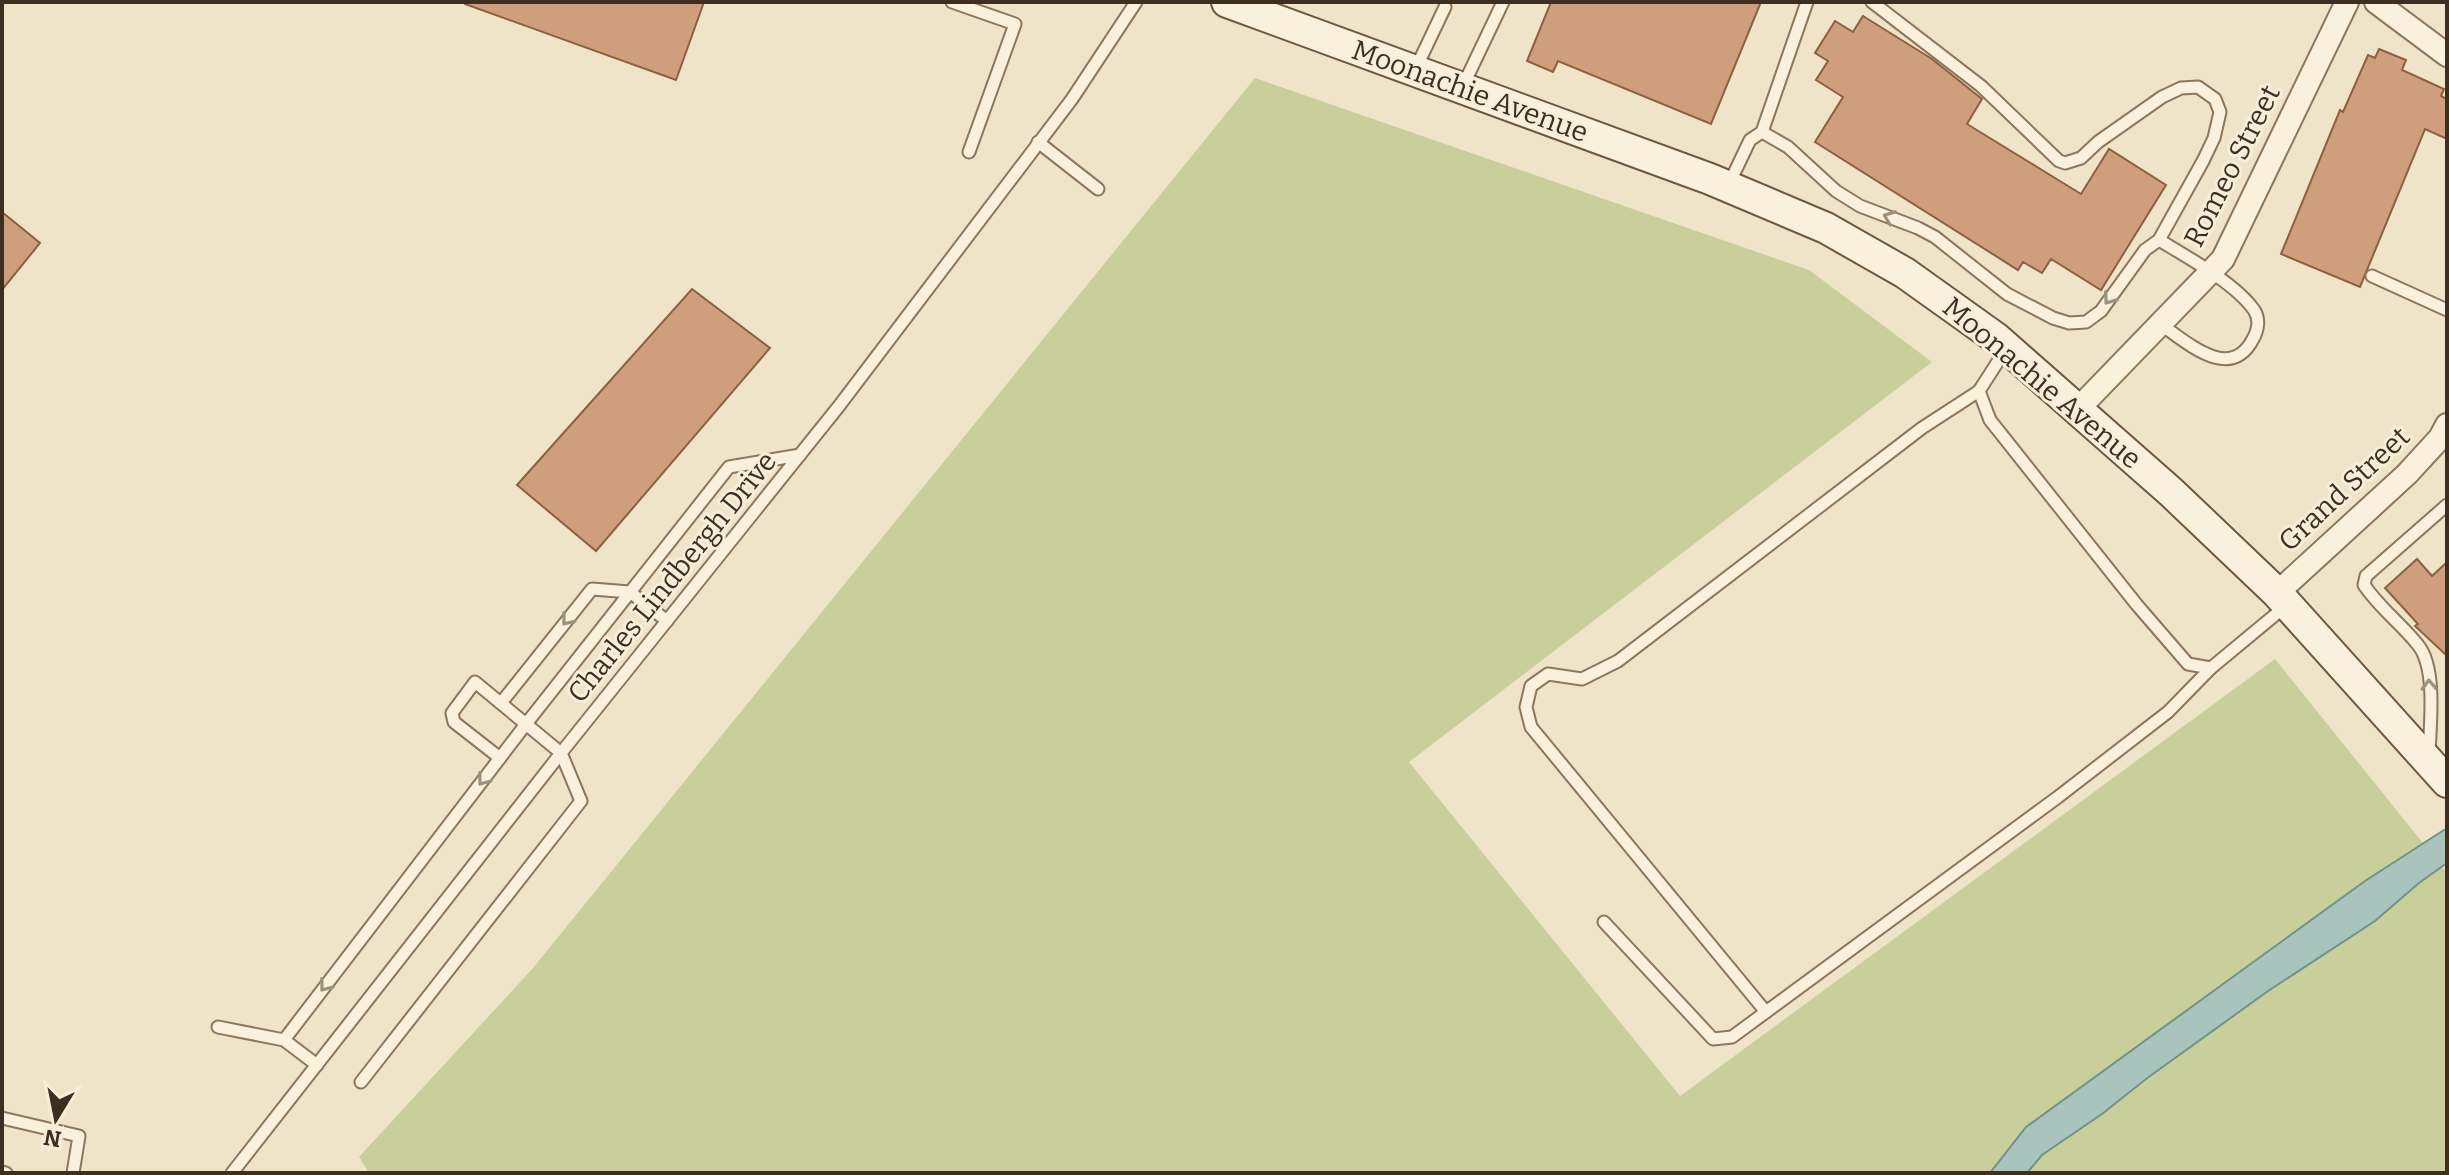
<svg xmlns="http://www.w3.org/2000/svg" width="2449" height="1175" viewBox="0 0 2449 1175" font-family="Bitter,serif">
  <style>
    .green { fill: #c9cf9b }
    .water { fill: #a9c4bc; stroke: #6f938a; stroke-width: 2 }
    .building { fill: #cf9f7d; stroke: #8d5f41; stroke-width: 2 }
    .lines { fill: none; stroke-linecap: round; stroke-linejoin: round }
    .service-casing { stroke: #8d765c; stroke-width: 15 }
    .minor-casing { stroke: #8d765c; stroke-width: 26 }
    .secondary-casing { stroke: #6f573f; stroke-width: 34 }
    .service { stroke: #faf1dc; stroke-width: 11 }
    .minor { stroke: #faf1dc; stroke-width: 22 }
    .secondary { stroke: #faf1dc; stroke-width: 30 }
    .oneway { stroke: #9c907e }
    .labels { text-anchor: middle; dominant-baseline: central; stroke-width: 6; stroke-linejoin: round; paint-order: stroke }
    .street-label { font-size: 28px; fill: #3d2e20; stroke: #f7eed8 }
  </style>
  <rect width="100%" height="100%" fill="#f0e4c8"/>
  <polygon class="green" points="1255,78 1809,270 1932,362 1409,762 1680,1096 2275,659 2447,873 2447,1173 369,1173 359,1157 533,968"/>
  <polygon class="water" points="2447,828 2447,863 2419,883 2375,921 2268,991 2146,1079 2102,1114 2042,1155 2027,1173 1990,1173 2026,1127 2365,881"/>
  <g class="building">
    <polygon points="465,2 704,2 676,80 465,4"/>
    <polygon points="1551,2 1761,2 1711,124 1558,61 1553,72 1527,61"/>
    <polygon points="1863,16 1932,59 1982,99 1967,124 2081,194 2109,149 2166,185 2101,290 2051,259 2042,273 2023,262 2018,270 1815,142 1843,97 1816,80 1828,61 1815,53 1835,21 1853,32"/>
    <polygon points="2379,49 2406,60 2402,70 2444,89 2441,96 2447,99 2447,139 2425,129 2360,287 2281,254 2340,110 2343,112 2368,55 2375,58"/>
    <polygon points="2,212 40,243 2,290"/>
    <polygon points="692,289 770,348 596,551 517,485"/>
    <polygon points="2417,559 2432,576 2447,562 2447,656 2415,626 2418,624 2385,588"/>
  </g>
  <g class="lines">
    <g class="service-casing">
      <g id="service">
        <polyline points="952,2 1015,24 969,152"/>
        <polyline points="1416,68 1445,7"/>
        <polyline points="1462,88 1503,2"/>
        <polyline points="1762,132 1788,147 1836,191 1860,206 1918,228 1935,237 2007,294 2053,318 2069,323 2086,322 2101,311 2145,250 2159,240 2203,161 2214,138 2220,112 2215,99 2198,87 2181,88 2162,97 2098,142 2081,158 2065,163 2059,161 1981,86 1872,2"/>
        <polyline points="1038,142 1098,189"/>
        <polyline points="1728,186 1750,140 1762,132 1807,2"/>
        <path d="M 2159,240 C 2187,257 2235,283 2254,310 C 2260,319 2258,330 2253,339 C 2230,383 2187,342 2160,324"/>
        <polyline points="2372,276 2447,310"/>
        <polyline points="2006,349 1979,391 1990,420 2137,605 2188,664 2211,668"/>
        <polyline points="501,703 592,589 630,592 667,621"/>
        <path d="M 2429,754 C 2430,725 2437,668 2418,645 C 2400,622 2382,611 2364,585 L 2366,576 L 2447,505"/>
        <polyline points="1604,922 1713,1039 1732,1037 2058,797 2168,712 2211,668 2287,605"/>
        <polyline points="1766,1012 1531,727 1526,707 1531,686 1548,674 1582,679 1618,661 1922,428 1979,391"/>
        <polyline points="218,1027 284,1040 317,1065"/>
        <polyline points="284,1040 526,724 729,467 800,455"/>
        <polyline points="361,1082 581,801 561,753 475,682 452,713 454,722 500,758"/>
        <polyline points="2,1118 79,1136 73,1173"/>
        <polyline points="2,1172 6,1173"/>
        <polyline points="232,1173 561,753 839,406 1072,99 1136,2"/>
      </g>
    </g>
    <g class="minor-casing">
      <g id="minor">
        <polyline points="2376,2 2447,55"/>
        <polyline points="2079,408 2223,259 2347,2"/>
        <polyline points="2277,593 2407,474 2440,438 2447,425"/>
      </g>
    </g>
    <g class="secondary-casing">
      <polyline id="secondary" points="1227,2 1710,179 1826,228 1905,273 1996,338 2171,492 2277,593 2447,782"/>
    </g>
    <use href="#service" class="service"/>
    <use href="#minor" class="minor"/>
    <use href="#secondary" class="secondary"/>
  </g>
  <defs><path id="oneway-chevron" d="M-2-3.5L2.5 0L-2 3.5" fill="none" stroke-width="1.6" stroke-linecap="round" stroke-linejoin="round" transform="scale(2)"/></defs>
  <g class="oneway">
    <use href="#oneway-chevron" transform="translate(1889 217) rotate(-159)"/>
    <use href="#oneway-chevron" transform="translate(2109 299) rotate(126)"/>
    <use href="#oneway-chevron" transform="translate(567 620) rotate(129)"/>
    <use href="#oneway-chevron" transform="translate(2429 685) rotate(-92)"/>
    <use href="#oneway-chevron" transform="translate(483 780) rotate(127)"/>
    <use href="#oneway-chevron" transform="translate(325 986) rotate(127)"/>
  </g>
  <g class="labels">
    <g class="street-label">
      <text transform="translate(1470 91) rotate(20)">Moonachie Avenue</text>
      <text transform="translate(2232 166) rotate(-63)">Romeo Street</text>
      <text transform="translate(2042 383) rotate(40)">Moonachie Avenue</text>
      <text transform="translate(2344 489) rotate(-43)">Grand Street</text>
      <text transform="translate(672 577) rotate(-51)">Charles Lindbergh Drive</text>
    </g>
  </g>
  <rect width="2449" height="1175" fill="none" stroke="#3d2e20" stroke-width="8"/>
  <g transform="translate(56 1119) rotate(190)" stroke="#f7eed8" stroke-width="6" paint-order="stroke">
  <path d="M0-6L14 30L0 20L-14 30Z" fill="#3d2e20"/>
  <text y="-12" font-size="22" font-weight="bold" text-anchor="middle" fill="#3d2e20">N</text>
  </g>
</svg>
